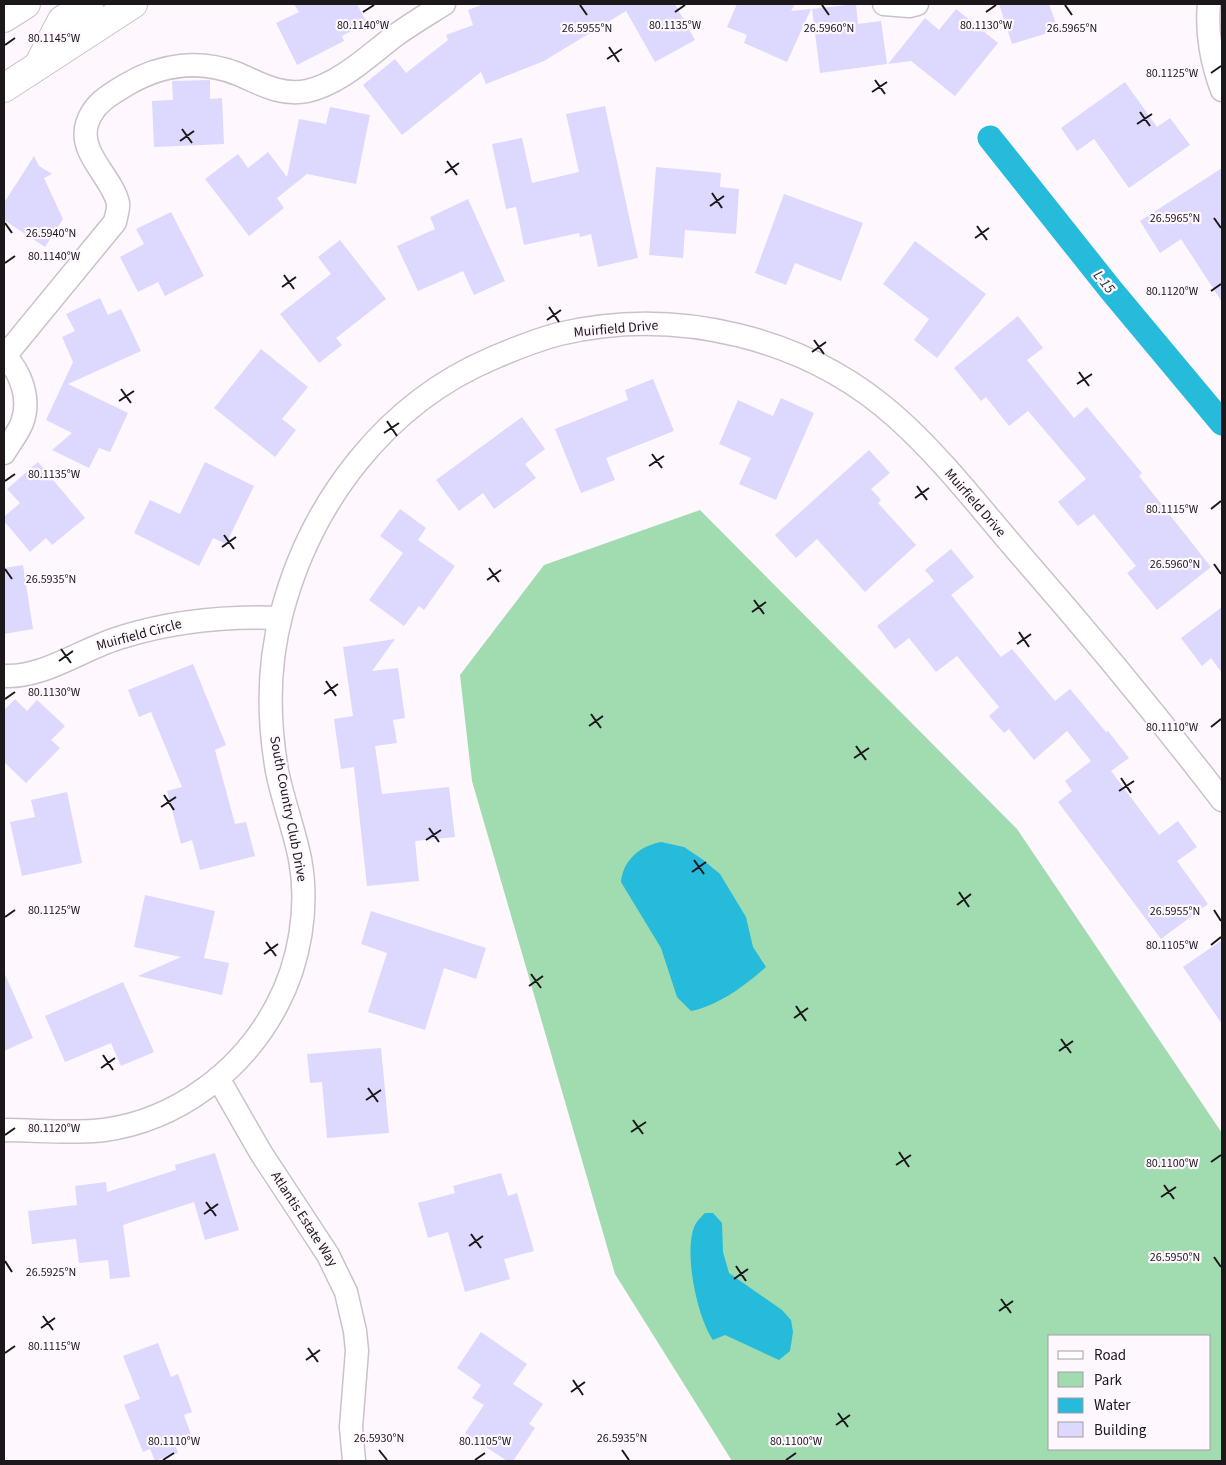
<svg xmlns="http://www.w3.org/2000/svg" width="1226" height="1465" viewBox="0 0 1226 1465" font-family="'Source Sans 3',sans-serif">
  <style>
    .green { fill: #a1dcb0; fill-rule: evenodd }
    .water { fill: #26badb }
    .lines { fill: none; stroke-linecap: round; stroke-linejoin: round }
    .canal { stroke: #26badb; stroke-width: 25 }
    .building { fill: #ddd8fd }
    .street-casing { stroke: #ccc1cb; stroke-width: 25 }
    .secondary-casing { stroke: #ccc1cb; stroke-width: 30 }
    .street { stroke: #fff; stroke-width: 22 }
    .secondary { stroke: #fff; stroke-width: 28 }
    .ticks { fill: none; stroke: #1c171b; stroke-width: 2 }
    .labels { text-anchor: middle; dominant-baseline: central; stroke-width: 4.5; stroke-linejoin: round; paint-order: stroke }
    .street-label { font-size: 14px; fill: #1c171b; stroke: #fef7fe }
    .water-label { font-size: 15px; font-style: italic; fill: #172e34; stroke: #fef7fe }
    .ticks-label { font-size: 12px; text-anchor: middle; fill: #1c171b; stroke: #fef7fe; stroke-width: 4.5; stroke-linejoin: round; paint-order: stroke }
  </style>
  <rect width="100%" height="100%" fill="#fef7fe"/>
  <path class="green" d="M 700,510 L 1017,829 L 1222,1133 L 1222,1461 L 732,1461 L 615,1274 L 472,781 L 460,675 L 544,565 ZM 1050,1336 L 1210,1336 L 1210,1449 L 1050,1449 Z"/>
  <g class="water">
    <path d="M 661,842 L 684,847 L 702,859 L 720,874 L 746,917 L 753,947 L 766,967 C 746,985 718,1006 691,1011 L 677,997 L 661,948 L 621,882 C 623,860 640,846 661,842 Z"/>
    <path d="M 705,1213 L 713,1213 L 722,1223 L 723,1252 L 729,1273 L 782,1310 L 791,1320 L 793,1332 L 790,1351 L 779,1360 L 725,1335 L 713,1340 C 697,1317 683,1251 695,1225 C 697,1221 701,1217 705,1213 Z"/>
  </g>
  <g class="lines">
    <polyline class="canal" points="990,138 1111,290 1222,423"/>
  </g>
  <g class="building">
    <polygon points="294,4 357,4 367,23 342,36 344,41 297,65 276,23 299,12"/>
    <polygon points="484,4 675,4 695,40 655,62 626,11 544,61 486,84 481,72 402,135 363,85 395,59 406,73 448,40 446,35 473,25 468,10"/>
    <polygon points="737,4 795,4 791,11 811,9 787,62 744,43 747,35 727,27"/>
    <polygon points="856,4 858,24 881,21 887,64 820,73 812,9"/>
    <polygon points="999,4 1049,4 1058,30 1012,44"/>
    <polygon points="956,9 998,43 955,96 911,61 888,64 925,18 939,30"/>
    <polygon points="210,80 210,99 222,98 224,144 154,147 152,101 173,100 172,81"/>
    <polygon points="1125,82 1157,127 1170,118 1190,145 1129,188 1094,139 1077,151 1061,128"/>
    <polygon points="605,106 638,258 598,267 591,234 580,237 579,233 524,245 516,207 506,209 492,144 522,138 532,183 579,172 566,114"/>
    <polygon points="330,107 370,115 356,184 307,174 277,198 284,208 249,236 205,179 238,154 248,168 268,152 287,177 299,119 326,124"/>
    <polygon points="34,156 39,166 52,174 44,178 63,219 45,247 4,220 4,203"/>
    <polygon points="656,167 721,173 720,187 739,189 736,234 685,230 683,258 649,255"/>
    <polygon points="1222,168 1222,302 1181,239 1160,253 1140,221"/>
    <polygon points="784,194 863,223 841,281 795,263 786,285 755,273"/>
    <polygon points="468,199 505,281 474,295 463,271 418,291 397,246 435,229 430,217"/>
    <polygon points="171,212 204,276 165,296 158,282 138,292 120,257 144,244 136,229"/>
    <polygon points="340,240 386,299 336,338 342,345 319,363 280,314 331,274 318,257"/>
    <polygon points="915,241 986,294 937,358 914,340 929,319 883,284"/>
    <polygon points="100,298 108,315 121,309 141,351 68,384 128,413 110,452 99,448 89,468 52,450 72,433 46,420 73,362 62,337 75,331 66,314"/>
    <polygon points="1018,316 1043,348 1027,360 1074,418 1087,407 1142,473 1139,476 1211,567 1157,610 1127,573 1136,566 1094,514 1078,526 1058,502 1086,479 1028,411 1009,426 986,397 981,401 954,368"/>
    <polygon points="261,349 308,387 282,419 296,430 275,457 214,408"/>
    <polygon points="653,379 674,431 606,458 615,480 581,493 555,429 628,400 625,390"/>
    <polygon points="781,398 814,413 776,500 739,484 751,458 719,444 738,400 773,416"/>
    <polygon points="522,417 545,449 525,464 536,478 494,509 483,493 459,511 436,480"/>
    <polygon points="869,450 890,473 871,489 881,500 878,503 916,545 865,592 817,539 796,558 775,535"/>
    <polygon points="38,462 85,518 52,545 46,538 30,552 4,521 4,517 20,503 7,489"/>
    <polygon points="205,462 254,486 226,544 213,538 199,566 134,533 150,500 180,514"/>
    <polygon points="400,509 426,528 418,540 455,566 424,610 419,606 404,626 369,600 403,553 380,536"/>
    <polygon points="951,549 974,577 951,595 1001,657 1012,649 1055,701 1070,689 1106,732 1108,731 1129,758 1111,771 1159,835 1178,821 1197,847 1177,861 1208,904 1161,939 1058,802 1072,791 1065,781 1091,761 1067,731 1034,760 1009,729 1004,733 989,716 999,707 957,656 936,672 909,638 895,649 877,626 934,581 925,570"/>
    <polygon points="23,565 33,629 4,634 4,568"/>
    <polygon points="1222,607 1222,673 1211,658 1202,666 1181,638"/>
    <polygon points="395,639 372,671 398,668 405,718 393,720 397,743 375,746 382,794 449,787 455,837 415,841 419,881 367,886 354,767 341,769 334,719 353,716 343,647"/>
    <polygon points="193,664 226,745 215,750 235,824 246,822 255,856 200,870 192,840 181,844 167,791 182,787 151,712 139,717 128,690"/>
    <polygon points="15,699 27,711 37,700 65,726 51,740 60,748 26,783 4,762 4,710"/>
    <polygon points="67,792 82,863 22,876 10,822 35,817 31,800"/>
    <polygon points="145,895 215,911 204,958 229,963 222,995 138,976 181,957 134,947"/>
    <polygon points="371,911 486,948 476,979 444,968 425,1030 368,1012 387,953 361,944"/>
    <polygon points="1222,940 1222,1024 1183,967"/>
    <polygon points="4,972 33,1038 4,1051"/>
    <polygon points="123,982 154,1052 121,1066 111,1043 65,1062 45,1016"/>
    <polygon points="381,1048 389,1133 327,1138 322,1082 310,1083 307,1054"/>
    <polygon points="215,1153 239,1230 205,1240 194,1202 123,1225 130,1277 110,1279 108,1260 79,1263 76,1239 32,1244 28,1211 77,1205 75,1186 106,1182 107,1192 176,1170 175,1165"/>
    <polygon points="501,1173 508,1196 517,1193 534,1251 504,1259 510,1279 465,1292 448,1232 428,1238 418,1203 455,1193 453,1186"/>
    <polygon points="481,1332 527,1364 513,1384 543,1404 529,1424 535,1428 513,1461 507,1461 465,1433 484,1405 472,1398 481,1385 457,1368"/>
    <polygon points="158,1343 171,1377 178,1374 192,1412 184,1415 193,1440 176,1447 178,1453 155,1461 150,1449 143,1452 124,1405 140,1399 123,1356"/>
  </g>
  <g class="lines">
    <g class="street-casing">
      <g id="street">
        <polyline points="884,4 909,6 917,4"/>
        <path d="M 1209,4 C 1206,32 1212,64 1222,90"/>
        <path d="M 4,355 C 21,372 31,399 22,423 C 18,433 10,443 4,453"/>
        <path d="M 5,356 L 115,222 C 116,216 119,209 118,203 C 112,177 78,153 87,124 C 93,104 109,95 126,85 C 161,64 200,59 238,74 C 261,84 281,96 307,91 C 340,84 369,55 396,35 C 411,24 428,14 444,4"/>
        <path d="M 4,676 C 45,678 83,648 122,637 C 174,621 226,616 280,618"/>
        <polyline points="218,1078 261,1153 328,1255 346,1292 355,1331 357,1351 351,1427 354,1461"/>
        <path d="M 4,1130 C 37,1130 71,1134 104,1130 C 178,1120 243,1070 277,1005 C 300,962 309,907 300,859 C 294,829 283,801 277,771 C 268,719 268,663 282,612 C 311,502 386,403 493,358 C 514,349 536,340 559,334 C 676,306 807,337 897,418 C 944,460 983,512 1025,560 C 1093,638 1159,718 1222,800"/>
      </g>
    </g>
    <g class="secondary-casing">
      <g id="secondary">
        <polyline points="4,18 26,4"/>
        <polyline points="39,64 62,20 89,4"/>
        <polyline points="4,88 133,4"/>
      </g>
    </g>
    <use href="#street" class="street"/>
    <use href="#secondary" class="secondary"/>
  </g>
  <path class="ticks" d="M 580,5 L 587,15M 822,5 L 829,15M 1065,5 L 1072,15M 363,12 L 374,5M 675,12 L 685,5M 986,12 L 996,5M 5,45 L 15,38M 609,47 L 619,62M 607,59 L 622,49M 1211,73 L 1221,66M 875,80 L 885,94M 872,92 L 887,82M 1140,112 L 1150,126M 1137,124 L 1152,114M 182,129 L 192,143M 180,141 L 194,131M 447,161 L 457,175M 445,173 L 459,163M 712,193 L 722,208M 710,206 L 724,196M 1214,218 L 1221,228M 5,223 L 12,233M 977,226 L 987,240M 975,238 L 989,228M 5,263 L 15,256M 284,275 L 294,289M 282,287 L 296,277M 1211,291 L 1221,284M 549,307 L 559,322M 547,320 L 561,310M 814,340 L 824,354M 812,352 L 826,342M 1079,372 L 1089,386M 1077,384 L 1092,374M 121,389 L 131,403M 119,401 L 134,391M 387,421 L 397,436M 384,433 L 399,423M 652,454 L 662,468M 649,466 L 664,456M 5,481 L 15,474M 917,486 L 927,500M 915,498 L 929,488M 1211,509 L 1221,501M 224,535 L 234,549M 222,547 L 236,537M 1214,564 L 1221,574M 489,568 L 499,582M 5,569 L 12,579M 487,580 L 501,570M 754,600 L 764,614M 752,612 L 766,602M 1019,632 L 1029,647M 1017,644 L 1031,634M 61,649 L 71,663M 59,661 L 73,651M 326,681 L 336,696M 324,694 L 338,684M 5,699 L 15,692M 591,714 L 601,728M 589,726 L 603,716M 1211,727 L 1221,719M 856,746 L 866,760M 854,758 L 869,748M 1121,778 L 1131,793M 1119,791 L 1134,781M 164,795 L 174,810M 161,807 L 176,797M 429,828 L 439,842M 426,840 L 441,830M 694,860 L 704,874M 692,872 L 706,862M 959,892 L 969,907M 957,905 L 971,894M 1214,910 L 1221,921M 5,917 L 15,910M 266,942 L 276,956M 1211,945 L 1221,937M 264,954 L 278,944M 531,974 L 541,988M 529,986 L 543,976M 796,1006 L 806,1021M 794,1018 L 808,1008M 1061,1039 L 1071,1053M 1059,1051 L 1073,1041M 103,1055 L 113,1070M 101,1068 L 115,1058M 368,1088 L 378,1102M 366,1100 L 381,1090M 633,1120 L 643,1134M 631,1132 L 646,1122M 5,1135 L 15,1128M 899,1152 L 909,1167M 1211,1162 L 1221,1155M 896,1165 L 911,1155M 1164,1185 L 1174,1199M 1161,1197 L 1176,1187M 206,1202 L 216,1216M 204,1214 L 218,1204M 471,1234 L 481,1248M 469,1246 L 483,1236M 1214,1257 L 1221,1267M 5,1261 L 12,1272M 736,1266 L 746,1281M 734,1279 L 748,1269M 1001,1299 L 1011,1313M 999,1311 L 1013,1301M 43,1316 L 53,1330M 41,1328 L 55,1318M 308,1348 L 318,1362M 5,1353 L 15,1346M 306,1360 L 320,1350M 573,1380 L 583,1395M 571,1392 L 585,1382M 838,1413 L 848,1427M 836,1425 L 850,1415M 379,1450 L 387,1460M 622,1450 L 629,1460M 163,1460 L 174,1453M 475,1460 L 485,1453M 786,1460 L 796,1453"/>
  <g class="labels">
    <g class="street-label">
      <text transform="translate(616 329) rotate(-5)">Muirfield Drive</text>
      <text transform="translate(975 503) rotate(49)">Muirfield Drive</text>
      <text transform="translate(139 635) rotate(-15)">Muirfield Circle</text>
      <text transform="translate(288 809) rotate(79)">South Country Club Drive</text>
      <text transform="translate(304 1219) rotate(57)">Atlantis Estate Way</text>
    </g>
    <g class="water-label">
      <text transform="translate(1104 282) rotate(51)">L-15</text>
    </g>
  </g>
  <g class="ticks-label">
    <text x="363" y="29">80.1140°W</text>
    <text x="675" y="29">80.1135°W</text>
    <text x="986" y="29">80.1130°W</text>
    <text x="587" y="32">26.5955°N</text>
    <text x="829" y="32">26.5960°N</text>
    <text x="1072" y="32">26.5965°N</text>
    <text x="54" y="42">80.1145°W</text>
    <text x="1172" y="77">80.1125°W</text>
    <text x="1175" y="222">26.5965°N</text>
    <text x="51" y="237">26.5940°N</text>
    <text x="54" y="260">80.1140°W</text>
    <text x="1172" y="295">80.1120°W</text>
    <text x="54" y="478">80.1135°W</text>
    <text x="1172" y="513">80.1115°W</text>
    <text x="1175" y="568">26.5960°N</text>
    <text x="51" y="583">26.5935°N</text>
    <text x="54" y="696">80.1130°W</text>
    <text x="1172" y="731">80.1110°W</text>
    <text x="54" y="914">80.1125°W</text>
    <text x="1175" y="915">26.5955°N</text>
    <text x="1172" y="949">80.1105°W</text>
    <text x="54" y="1132">80.1120°W</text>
    <text x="1172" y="1167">80.1100°W</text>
    <text x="1175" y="1261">26.5950°N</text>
    <text x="51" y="1276">26.5925°N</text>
    <text x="54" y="1350">80.1115°W</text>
    <text x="379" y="1442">26.5930°N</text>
    <text x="622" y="1442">26.5935°N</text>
    <text x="174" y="1445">80.1110°W</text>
    <text x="485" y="1445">80.1105°W</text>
    <text x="796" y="1445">80.1100°W</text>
  </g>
  <rect width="1226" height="1465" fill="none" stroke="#1c171b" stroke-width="10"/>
  <rect x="1048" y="1335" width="162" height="115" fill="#fef7fe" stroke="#a49da3"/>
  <rect x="1058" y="1351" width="25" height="8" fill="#ffffff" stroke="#a49da3"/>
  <text x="1094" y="1360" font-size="15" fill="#1c171b">Road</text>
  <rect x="1058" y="1372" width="25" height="15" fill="#a1dcb0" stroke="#a49da3"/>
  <text x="1094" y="1385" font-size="15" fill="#1c171b">Park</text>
  <rect x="1058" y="1398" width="25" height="15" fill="#26badb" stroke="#a49da3"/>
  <text x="1094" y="1410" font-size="15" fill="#1c171b">Water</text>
  <rect x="1058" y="1422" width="25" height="15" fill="#ddd8fd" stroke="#a49da3"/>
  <text x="1094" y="1435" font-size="15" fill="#1c171b">Building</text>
</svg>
